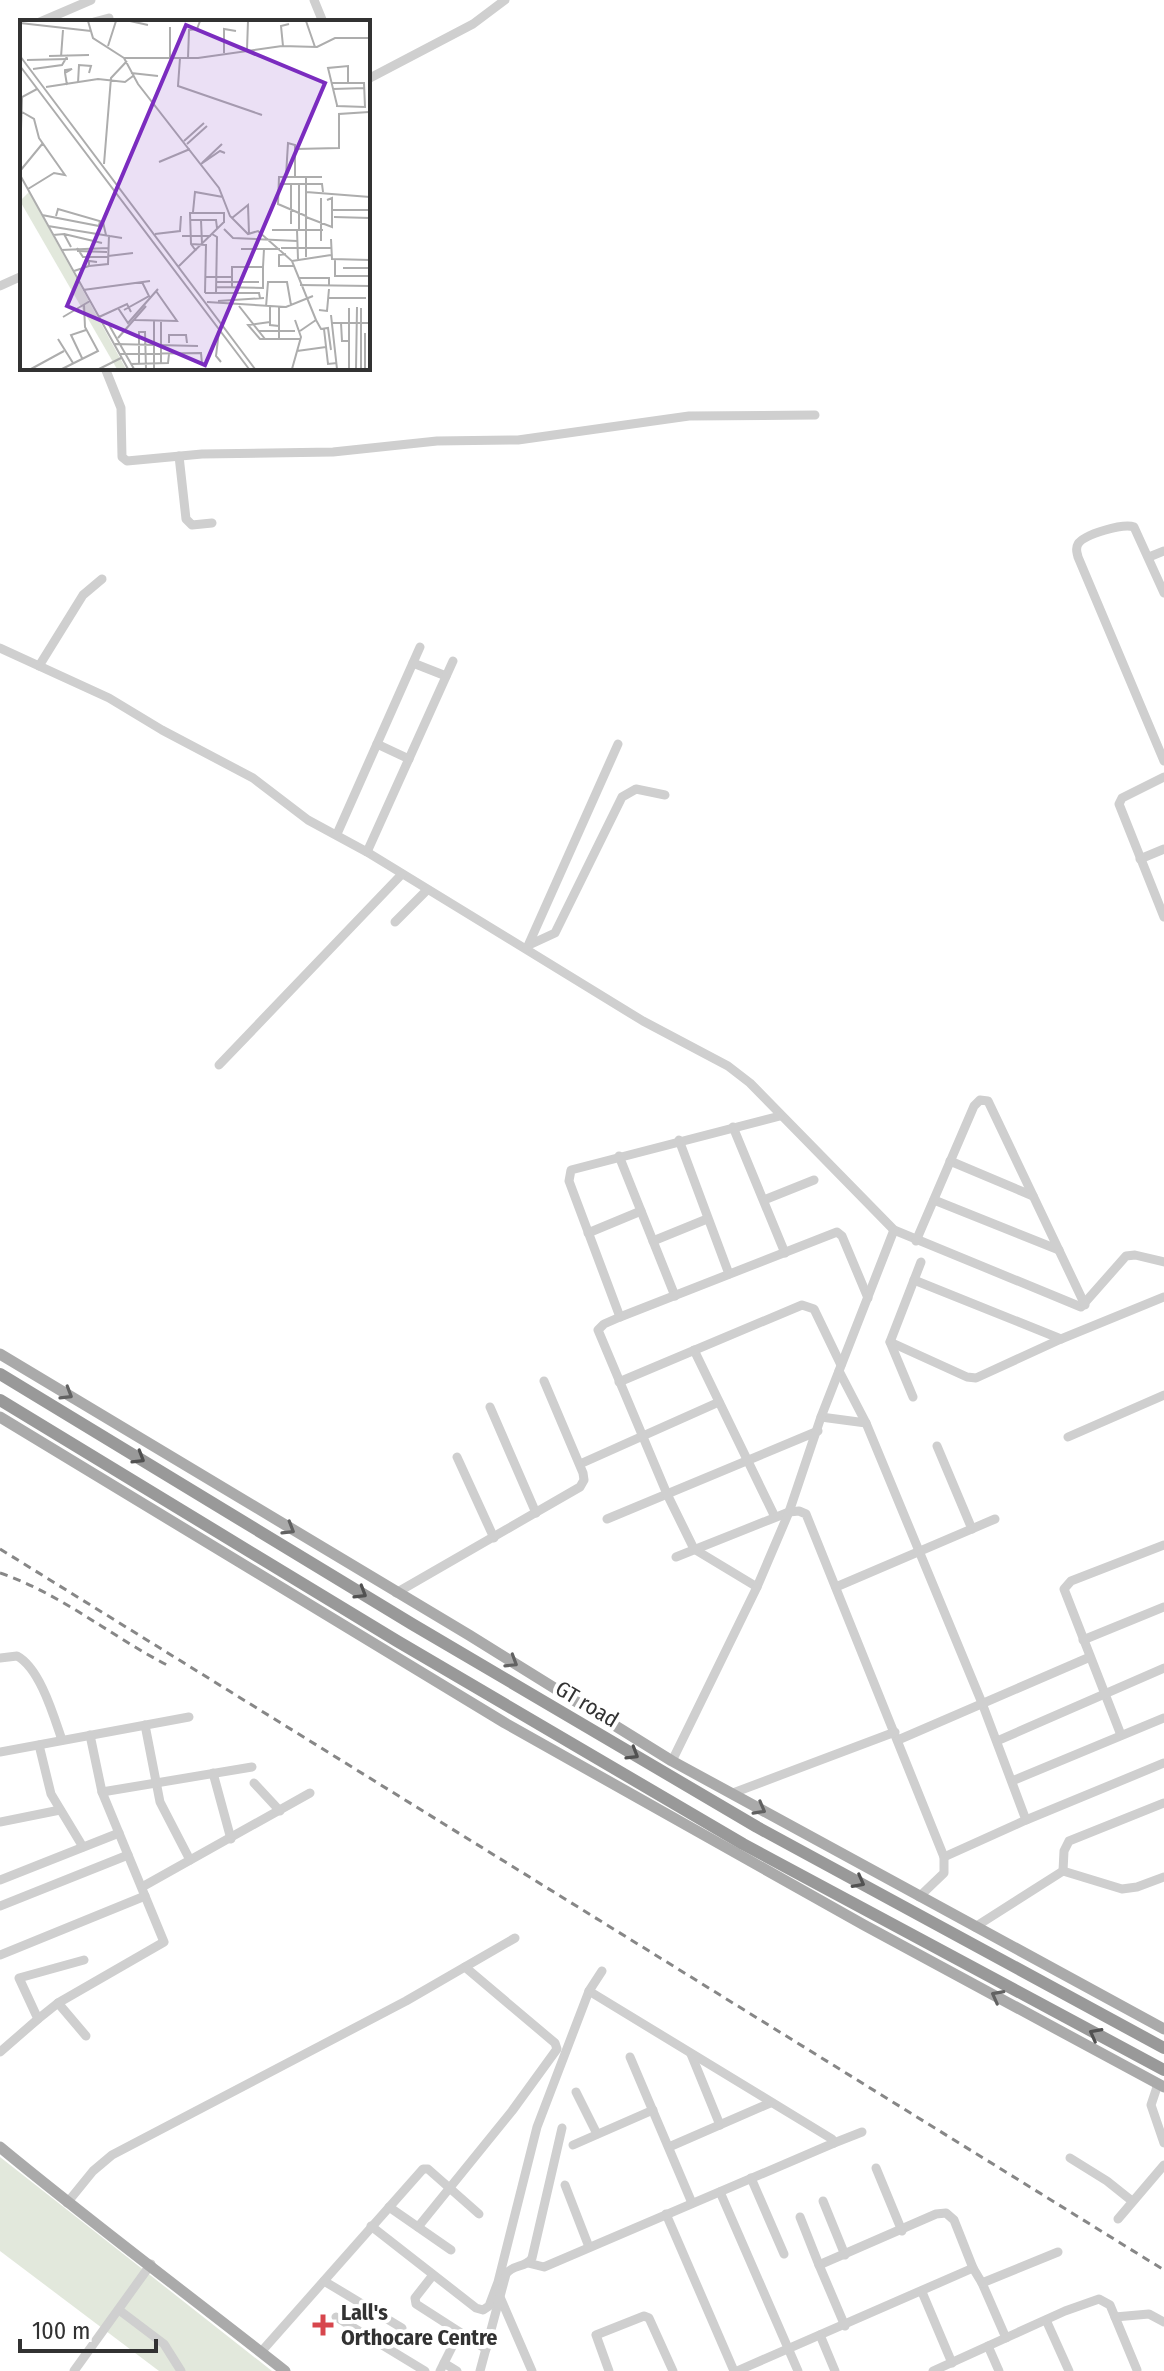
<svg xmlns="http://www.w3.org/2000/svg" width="1164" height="2371" viewBox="0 0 1164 2371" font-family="'Fira Sans Condensed',sans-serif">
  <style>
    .green { fill: #e2e8dc }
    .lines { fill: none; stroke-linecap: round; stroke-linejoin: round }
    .minor { stroke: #cfcfcf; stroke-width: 9 }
    .major { stroke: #aaa; stroke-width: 11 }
    .highway { stroke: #999; stroke-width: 12 }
    .rail { stroke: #878787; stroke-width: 3; stroke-dasharray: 8 6; stroke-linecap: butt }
    .oneway { stroke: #626262 }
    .oneway2 { stroke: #515151 }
    .poi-dot { fill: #d7464d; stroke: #fff; stroke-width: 3 }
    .labels { text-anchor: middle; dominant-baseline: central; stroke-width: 8; stroke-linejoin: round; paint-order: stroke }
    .street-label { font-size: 22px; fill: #323232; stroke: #fff }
    .poi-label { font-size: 22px; font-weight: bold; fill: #323232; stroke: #fff; text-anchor: start }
    .inset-road { fill: none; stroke: #adadad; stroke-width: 2 }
    .view { fill: #7b2cbf; fill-opacity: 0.15; stroke: #7b2cbf; stroke-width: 4 }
    .inset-edge { fill: none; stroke: #323232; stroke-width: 4 }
  </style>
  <rect width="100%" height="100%" fill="#fff"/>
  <polygon class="green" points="0,2157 272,2371 159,2371 0,2251"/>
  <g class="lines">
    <g class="minor">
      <polyline points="314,0 323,22"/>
      <polyline points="40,22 91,0"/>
      <polyline points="94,22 109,18"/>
      <polyline points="368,79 473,24 505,0"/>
      <polyline points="0,286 22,276"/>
      <polyline points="105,368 121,408 122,457 127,461 202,454 333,452 437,441 518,440 689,416 815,415"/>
      <polyline points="179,456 186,519 192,525 212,523"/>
      <polyline points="1149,557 1164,551"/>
      <path d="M 1164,593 L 1134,527 C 1124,523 1084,534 1078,544 C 1075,549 1077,552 1078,557 L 1164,761"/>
      <polyline points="0,648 109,698 162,730 253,778 308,820 367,852 643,1021 728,1066 750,1083 894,1230 1081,1307 1126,1256 1135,1255 1164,1262"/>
      <polyline points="413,663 446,676"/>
      <polyline points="39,666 83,595 102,579"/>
      <polyline points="377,744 409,759"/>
      <polyline points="1164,777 1122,798 1119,804 1164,917"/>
      <polyline points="337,834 420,647"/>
      <polyline points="367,852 453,661"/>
      <polyline points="1140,859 1164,849"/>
      <polyline points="395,922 427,890"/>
      <polyline points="529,945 555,933 622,797 636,789 665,795"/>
      <polyline points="527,948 618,744"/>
      <polyline points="219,1065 402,874"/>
      <polyline points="733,1127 785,1253"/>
      <polyline points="679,1140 729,1274"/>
      <polyline points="619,1156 675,1296"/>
      <polyline points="950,1161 1033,1196"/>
      <polyline points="764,1200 814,1180"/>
      <polyline points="934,1200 1059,1250"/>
      <polyline points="588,1233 641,1211"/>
      <polyline points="653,1241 707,1219"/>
      <polyline points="916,1241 974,1106 980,1100 988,1101 1085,1305"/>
      <polyline points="914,1280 1061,1339"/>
      <polyline points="620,1317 569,1181 571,1170 780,1116"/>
      <polyline points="890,1342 967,1377 976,1378 1061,1339 1164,1297"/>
      <polyline points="694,1350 775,1517"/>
      <polyline points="839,1371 866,1423"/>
      <polyline points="619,1382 802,1305 814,1309 841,1365"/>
      <polyline points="913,1397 890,1342 921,1262"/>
      <polyline points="490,1407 536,1513"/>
      <polyline points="821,1417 866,1423 982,1703 1026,1820 944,1857"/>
      <polyline points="1068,1437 1164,1395"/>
      <polyline points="937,1446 972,1529"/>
      <polyline points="457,1457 494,1538"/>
      <polyline points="580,1464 719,1402"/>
      <polyline points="607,1519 818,1431"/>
      <polyline points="676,1557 789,1512 799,1511 806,1514 944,1857 944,1873 919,1897"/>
      <polyline points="757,1587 694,1549 667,1494 598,1330 604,1324 620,1317 837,1232 842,1236 868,1298"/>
      <polyline points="836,1587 995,1519"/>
      <polyline points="396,1593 580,1487 584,1480 583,1473 544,1381"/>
      <polyline points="1083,1640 1164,1607"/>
      <path d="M 0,1658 L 17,1656 C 40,1668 54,1717 62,1740"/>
      <polyline points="145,1725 160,1802 190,1860"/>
      <polyline points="1121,1735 1064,1589 1071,1581 1164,1545"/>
      <polyline points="898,1740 1090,1657"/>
      <polyline points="997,1741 1164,1668"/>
      <polyline points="39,1745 51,1794 83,1847"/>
      <polyline points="0,1752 189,1717"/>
      <polyline points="672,1761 757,1587 789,1512 821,1417 894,1230"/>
      <polyline points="213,1773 231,1839"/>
      <polyline points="1012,1781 1164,1718"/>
      <polyline points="254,1783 280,1811"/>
      <polyline points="102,1792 252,1767"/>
      <polyline points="733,1793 895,1732"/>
      <polyline points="1026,1820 1164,1763"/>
      <polyline points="0,1822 60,1810"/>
      <polyline points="1063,1871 1064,1851 1069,1841 1164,1803"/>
      <polyline points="0,1880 119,1833"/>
      <polyline points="142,1887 310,1793"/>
      <polyline points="0,1906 128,1855"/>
      <polyline points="975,1927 1063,1871 1122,1889 1137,1887 1164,1877"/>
      <polyline points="0,1955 145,1896"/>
      <polyline points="58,2003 86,2036"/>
      <polyline points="38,2019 58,2003 164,1942 102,1792 90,1735"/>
      <polyline points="0,2052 38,2019 19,1978 84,1960"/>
      <polyline points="691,2054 720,2125"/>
      <polyline points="630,2057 692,2203"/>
      <polyline points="1158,2084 1151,2105 1164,2143"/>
      <polyline points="576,2092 597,2134"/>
      <polyline points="834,2143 862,2132"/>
      <polyline points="573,2145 653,2110"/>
      <polyline points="669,2147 770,2103"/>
      <polyline points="1070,2158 1107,2181 1132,2201"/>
      <polyline points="876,2168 902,2231"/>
      <polyline points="751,2178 784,2254"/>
      <polyline points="565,2185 589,2247"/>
      <polyline points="720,2192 798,2371"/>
      <polyline points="823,2201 845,2255"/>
      <polyline points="67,2203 93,2171 112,2155 406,2001 515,1938"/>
      <polyline points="389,2207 451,2250"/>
      <polyline points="666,2214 734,2371"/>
      <polyline points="800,2217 819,2265"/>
      <polyline points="1118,2219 1164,2165"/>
      <polyline points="371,2226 476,2308 483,2310 489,2306 498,2282 537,2127 589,1991 602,1971"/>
      <polyline points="418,2227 512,2111 557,2049 555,2043 465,1967"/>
      <polyline points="528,2263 544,2267 834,2143 832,2139 589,1991"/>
      <polyline points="433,2275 415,2298 416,2304 486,2349"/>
      <polyline points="324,2281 402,2328"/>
      <polyline points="982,2283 1006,2338"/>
      <polyline points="922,2292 952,2363"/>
      <polyline points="500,2297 532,2371"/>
      <polyline points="119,2310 164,2344 181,2371"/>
      <polyline points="336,2317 425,2371"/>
      <polyline points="1115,2317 1149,2314 1164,2322"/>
      <polyline points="1046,2320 1069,2371"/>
      <polyline points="845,2326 819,2265 936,2214 946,2213 954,2220 973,2268"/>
      <polyline points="820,2335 835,2371"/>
      <polyline points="988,2346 999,2371"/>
      <polyline points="261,2352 423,2169 428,2169 479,2214"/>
      <polyline points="444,2363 457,2371"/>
      <polyline points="74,2371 151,2264"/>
      <polyline points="440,2371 459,2333"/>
      <path d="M 480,2371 L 506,2274 C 513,2264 526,2268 532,2258 L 562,2128"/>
      <polyline points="609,2371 596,2335 644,2316 649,2318 673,2371"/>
      <polyline points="737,2371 973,2268 982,2283 1058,2252"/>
      <polyline points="933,2371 1065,2311 1099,2299 1110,2305 1137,2370"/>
    </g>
    <g class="major">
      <polyline points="0,1354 469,1635 672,1761 1164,2029"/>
      <polyline points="0,1417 505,1723 864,1925 1164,2087"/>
      <path d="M 0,2147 C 93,2224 190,2296 285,2371"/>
    </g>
    <g class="highway">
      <polyline points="0,1374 412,1624 757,1827 1164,2048"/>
      <polyline points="0,1400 397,1641 743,1844 1164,2070"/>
    </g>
    <g class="rail">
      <polyline points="0,1549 1164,2270"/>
      <path d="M 0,1573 C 62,1594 113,1638 171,1667"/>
    </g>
  </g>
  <defs><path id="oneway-chevron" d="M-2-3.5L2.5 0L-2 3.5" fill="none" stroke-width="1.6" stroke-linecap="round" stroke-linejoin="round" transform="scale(2)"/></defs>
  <g class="oneway">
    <use href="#oneway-chevron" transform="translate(67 1394) rotate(31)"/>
    <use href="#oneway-chevron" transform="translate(289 1529) rotate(31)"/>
    <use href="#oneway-chevron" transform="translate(512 1662) rotate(32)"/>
    <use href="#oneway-chevron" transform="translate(760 1809) rotate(29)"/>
    <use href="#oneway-chevron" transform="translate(997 1996) rotate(-152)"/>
  </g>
  <g class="oneway2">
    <use href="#oneway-chevron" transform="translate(139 1458) rotate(31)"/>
    <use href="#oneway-chevron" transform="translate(361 1593) rotate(31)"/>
    <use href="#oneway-chevron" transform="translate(633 1754) rotate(31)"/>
    <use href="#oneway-chevron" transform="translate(859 1882) rotate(28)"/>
    <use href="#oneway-chevron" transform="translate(1095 2034) rotate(-152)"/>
  </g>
  <path class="poi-dot" d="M319 2313h8v8h8v8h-8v8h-8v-8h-8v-8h8z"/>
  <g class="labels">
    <g class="street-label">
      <text transform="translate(587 1704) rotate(31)">GT road</text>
    </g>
    <g class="poi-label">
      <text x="341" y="2312">Lall's<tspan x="341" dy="25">Orthocare Centre</tspan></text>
    </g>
  </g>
  <g transform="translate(20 20)">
    <rect width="350" height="350" fill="#fff"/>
    <path d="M 9,172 L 106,349 L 97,349 L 0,181 Z" fill="#e2e8dc"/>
    <path class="inset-road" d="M 68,1 L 73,18 L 104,38M 286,1 L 295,27M 0,3 L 71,11M 128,5 L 110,1 L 128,1M 88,26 L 96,1M 263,26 L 261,6 L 269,4M 227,30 L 228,1M 204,33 L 204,9 L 216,11M 0,36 L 235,349M 29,36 L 69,35M 41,37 L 43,10M 160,38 L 158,66 L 242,95M 168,38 L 169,10 L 177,9 L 180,1M 150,39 L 150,7M 7,40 L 48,39M 0,46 L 229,349M 13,49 L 42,45 L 48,35M 45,53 L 52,49 L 45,50 L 45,53 L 47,65M 111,53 L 138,56M 58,63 L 59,45 L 71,46 L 69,53M 312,63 L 344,63 L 345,87 L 317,86 L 317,85 L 308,48 L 328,46 L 328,63M 26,67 L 78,59 L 105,62 L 113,56M 313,69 L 345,68M 2,92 L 14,99 L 19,118 L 45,155 L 34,153 L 8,169M 164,121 L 184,103M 167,124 L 187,106M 275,129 L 319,128 L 319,94 L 349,92M 0,141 L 2,77 L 17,69M 139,142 L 170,129M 182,143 L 202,124M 84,144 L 91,58 L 107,41M 181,144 L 200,131 L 205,133M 0,151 L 23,123M 0,155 L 108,349M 266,156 L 268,123 L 275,125 L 275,156M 258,164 L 302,164 L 303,172M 271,164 L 271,204M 286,172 L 350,177M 312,190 L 350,190M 173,192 L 175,172 L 203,177M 22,195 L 79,206 L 80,201M 36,196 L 38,189 L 83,202 L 86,215M 286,196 L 258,184 L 259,157 L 302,157M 286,197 L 312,207 L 312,178 L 307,180M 314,197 L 350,198M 212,198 L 228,185 L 229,214M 170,200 L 196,200 L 197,208M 181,200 L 182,224M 28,206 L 102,218M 204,209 L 213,218 L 277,221M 252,210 L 303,210M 277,210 L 278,239M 279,210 L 279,164M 44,214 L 82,223M 135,214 L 160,211 L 161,196M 33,215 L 44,214 L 51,227M 162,216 L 191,216M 311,219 L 312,239 L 350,240M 301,221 L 301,178M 171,224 L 186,225 L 185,273M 57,228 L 63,237 L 88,237M 261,228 L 311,228M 221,229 L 260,229M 41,230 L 88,228M 57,231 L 87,232M 176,231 L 171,224 L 170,193 L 204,193 L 204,203M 266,234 L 259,235 L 259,246 L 274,246M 88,236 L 113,233M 286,237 L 286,156M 315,240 L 315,256 L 350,256M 272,241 L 311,235M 69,246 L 88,244 L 89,215M 159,246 L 204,202M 323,248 L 350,248M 54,251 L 69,246 L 69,241 L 77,242M 185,257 L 212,257M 279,258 L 309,258 L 309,265M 197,262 L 239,262M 280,265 L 350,266M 197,267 L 243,268 L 243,247M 212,267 L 212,247 L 243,247 L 244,229M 63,270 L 130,261M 185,273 L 196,273 L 197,217 L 192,214M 196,273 L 239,273 L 240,278M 308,278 L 346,278M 198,281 L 244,278M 187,282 L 266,287 L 293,276M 219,286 L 245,319M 246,287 L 248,262 L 267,262 L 271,285M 250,287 L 250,305 L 259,306M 98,288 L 108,303 L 138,269M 104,290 L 129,276 L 122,262M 299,290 L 307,291 L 309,269M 311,295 L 317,349M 43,297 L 70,281M 79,297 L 107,284 L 111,292M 115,300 L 157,301 L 136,271M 296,300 L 301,309 L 308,308 L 311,330M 134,301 L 134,349M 141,302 L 141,343M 250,302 L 228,305 L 240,319 L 280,319M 312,303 L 350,303M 321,303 L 322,321 L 329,321M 89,305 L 114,349M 304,309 L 308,344 L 317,343M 199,311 L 196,336 L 201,342M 238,311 L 275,311M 280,311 L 296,300 L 272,241 L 238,211 L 228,214 L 210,196 L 199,168 L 118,64 L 104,38 L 178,38 L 262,26 L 297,27 L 315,18 L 350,18M 98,318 L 126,286M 38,319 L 53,343M 259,319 L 259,287M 149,323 L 149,315 L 166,315 L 167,323M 95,324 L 178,326M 277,331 L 306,327M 99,334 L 181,333 L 182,344M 62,338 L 51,315 L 66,310M 111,344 L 148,343 L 149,334M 119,344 L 119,312 L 125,312 L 126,349M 11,349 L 44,331M 42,349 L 78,331 L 65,307 L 64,285M 79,349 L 101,338M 272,349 L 281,317 L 275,300M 329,349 L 329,288M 336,349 L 337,287M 341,349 L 341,288M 345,349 L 345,313"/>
    <path class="view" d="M 166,5 L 305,63 L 185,345 L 47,286 Z"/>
    <rect width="350" height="350" class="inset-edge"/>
  </g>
  <path d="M20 2339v12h136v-12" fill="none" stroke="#323232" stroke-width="4"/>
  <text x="32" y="2339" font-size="24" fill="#323232" stroke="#ffffff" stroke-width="6" paint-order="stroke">100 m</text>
</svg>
